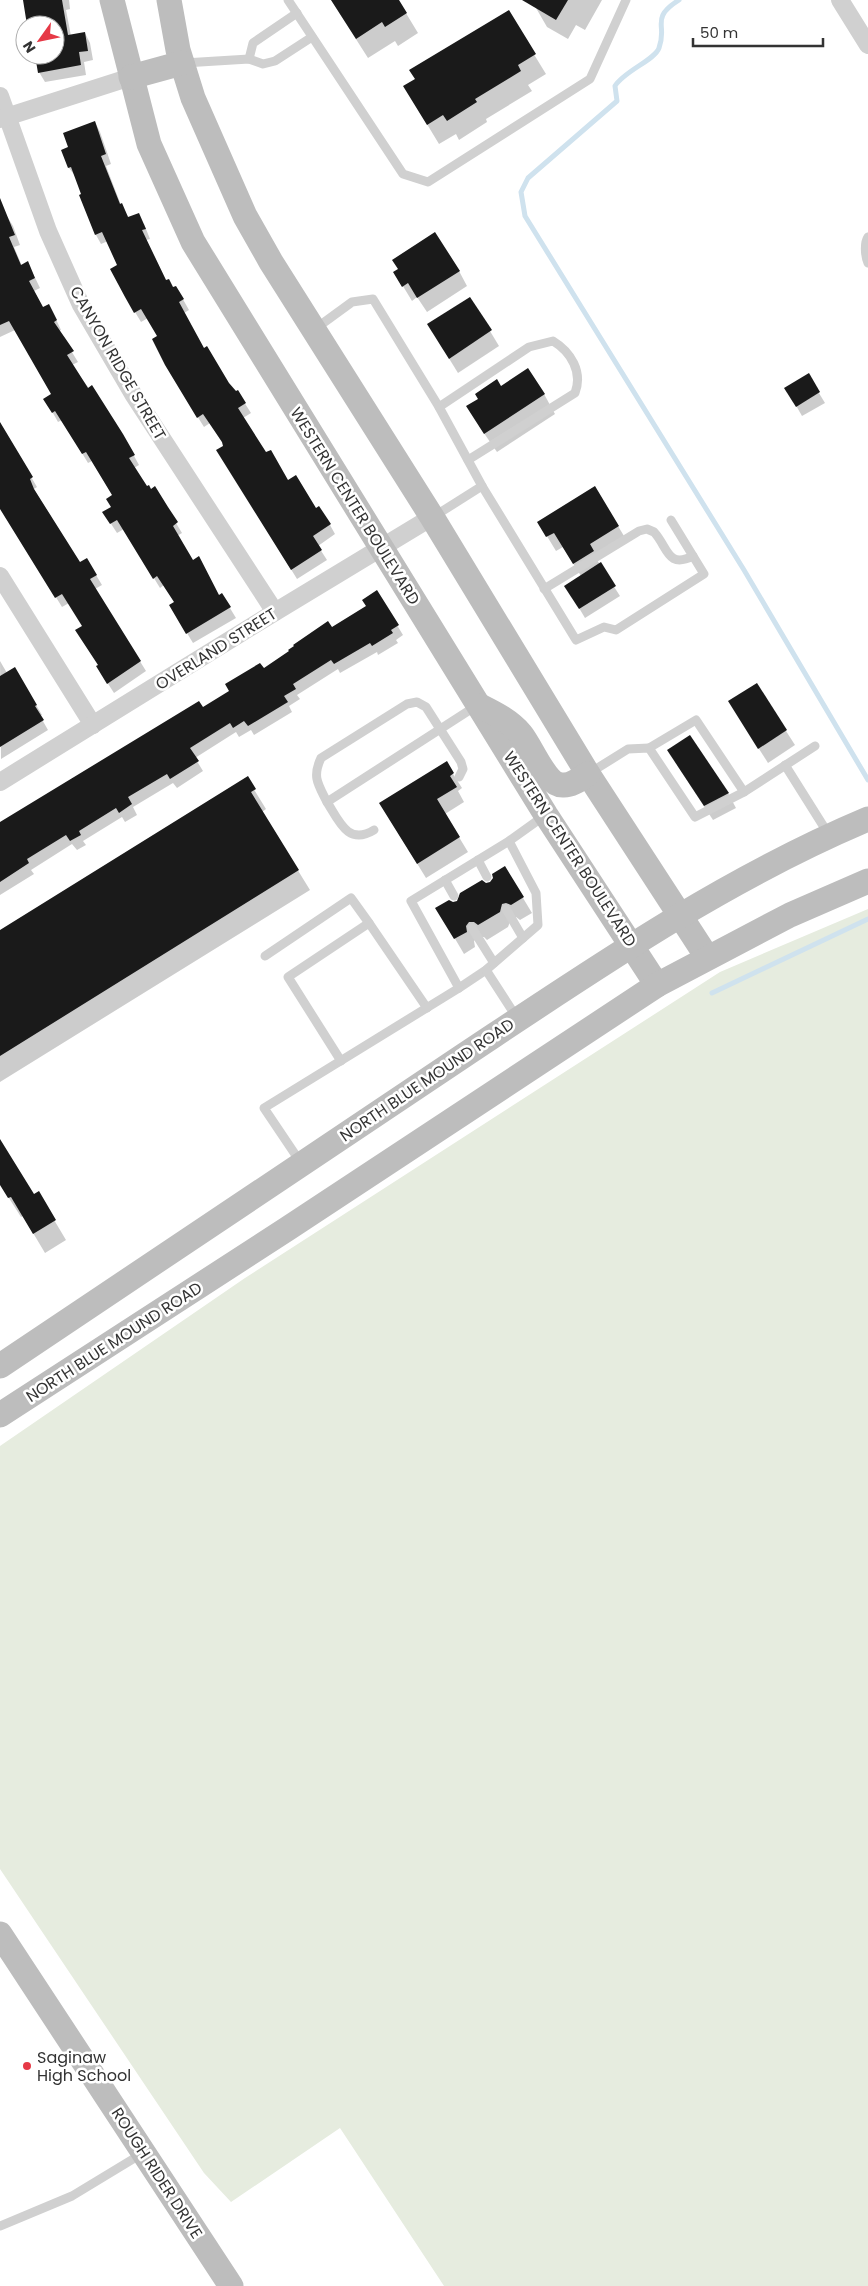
<svg xmlns="http://www.w3.org/2000/svg" width="868" height="2286" viewBox="0 0 868 2286" font-family="Poppins,sans-serif">
  <style>
    .green { fill: #e6ecdf }
    .shadow { fill: #0003 }
    .lines { fill: none; stroke-linecap: round; stroke-linejoin: round }
    .stream { stroke: #cfe2ee; stroke-width: 5 }
    .building { fill: #1a1a1a }
    .lane { stroke: #d0d0d0; stroke-width: 9 }
    .street { stroke: #d0d0d0; stroke-width: 18 }
    .secondary { stroke: #bdbdbd; stroke-width: 25 }
    .poi-dot { fill: #e63946; stroke: #fff; stroke-width: 2 }
    .labels { text-anchor: middle; dominant-baseline: central; stroke-width: 5; stroke-linejoin: round; paint-order: stroke }
    .street-label { font-size: 16px; fill: #333; stroke: #fff }
    .poi-label { font-size: 16px; fill: #333; stroke: #fff; text-anchor: start }
  </style>
  <rect width="100%" height="100%" fill="#fff"/>
  <polygon class="green" points="868,909 868,2286 444,2286 340,2128 231,2202 204,2173 0,1869 0,1446 245,1278 720,972"/>
  <g class="shadow">
    <polygon points="24,0 69,0 70,9 66,10 71,36 85,33 90,43 93,60 84,62 86,75 45,82 39,72 44,55 55,55 55,25 29,25"/>
    <polygon points="331,0 398,0 418,33 398,46 395,41 368,58"/>
    <polygon points="528,0 602,0 585,30 576,25 568,39 547,27 536,8"/>
    <polygon points="508,12 546,74 528,85 532,91 486,119 487,122 459,140 456,134 439,144 416,106 416,79"/>
    <polygon points="95,122 100,132 111,164 106,166 121,205 129,218 144,224 150,239 146,240 167,282 173,289 176,287 189,310 184,313 204,349 235,393 237,391 251,413 243,418 266,454 288,482 330,525 335,534 318,546 327,560 297,579 224,460 223,444 210,423 204,427 172,376 159,337 148,318 141,322 126,297 118,266 108,241 101,244 96,235 76,177 69,168 63,151 70,148"/>
    <polygon points="0,205 13,226 20,245 14,247 22,266 28,263 40,288 34,291 43,308 54,315 61,330 59,331 78,362 72,365 122,434 139,465 134,468 146,488 167,508 182,533 177,536 193,561 219,596 222,595 236,618 193,643 170,605 175,602 164,585 160,588 124,529 117,533 104,513 112,508 113,496 92,461 88,463 62,420 58,422 45,399 52,394 15,330 0,337"/>
    <polygon points="459,271 467,286 427,312 417,297 412,301 395,273"/>
    <polygon points="470,298 499,346 458,373 437,339"/>
    <polygon points="808,375 825,403 802,416 786,388"/>
    <polygon points="500,387 544,394 555,414 497,452 479,426"/>
    <polygon points="2,428 37,487 34,489 38,496 80,564 96,575 102,585 95,589 146,671 114,693 103,676 83,626 69,603 62,607 0,506 0,430"/>
    <polygon points="539,523 618,526 627,541 597,560 620,596 585,618 566,586 581,576 563,547 556,551"/>
    <polygon points="377,592 403,635 396,640 398,643 378,655 377,652 340,673 338,669 297,695 300,699 289,706 292,712 254,735 251,730 239,737 236,732 195,758 203,771 177,788 173,783 133,807 137,815 125,822 122,817 83,841 86,845 77,850 72,844 31,870 34,874 0,895 0,825 202,709 332,629 367,606"/>
    <polygon points="0,661 7,673 15,669 42,715 40,716 48,730 1,759"/>
    <polygon points="738,716 786,731 795,745 768,763"/>
    <polygon points="446,763 462,788 458,791 464,802 445,814 468,852 426,878 389,818"/>
    <polygon points="677,765 728,793 736,808 713,820"/>
    <polygon points="247,778 266,809 262,812 310,890 0,1082 0,932"/>
    <polygon points="505,868 532,913 520,920 516,917 511,919 508,927 487,940 484,937 478,937 474,941 475,947 464,954 437,908 453,904 491,883"/>
    <polygon points="0,1141 34,1196 38,1193 66,1240 45,1253 23,1216 21,1217 0,1184"/>
  </g>
  <g class="lines">
    <g class="stream">
      <path d="M 679,0 C 649,19 668,25 659,48 C 655,60 624,71 615,86 L 617,101 L 528,178 L 521,192 L 525,216 L 744,570 L 868,780"/>
      <polyline points="712,993 868,919"/>
    </g>
  </g>
  <g class="building">
    <polygon points="23,0 62,0 68,35 85,32 88,51 79,52 81,65 38,73 35,55 55,55 55,25 27,25"/>
    <polygon points="331,0 399,0 407,13 385,27 382,22 356,39"/>
    <polygon points="522,0 568,0 556,20"/>
    <polygon points="509,10 536,54 518,65 521,71 475,99 477,102 447,121 443,115 427,125 403,86 415,79 409,70"/>
    <polygon points="95,121 106,154 101,156 120,204 122,203 128,217 139,213 146,229 142,230 166,280 169,279 173,287 176,286 184,299 179,302 204,348 207,346 229,383 236,391 238,390 246,403 238,408 266,452 271,450 288,480 296,475 316,508 319,506 331,524 313,536 322,550 291,570 216,450 223,446 222,442 203,414 197,418 165,365 152,339 157,336 141,309 134,313 125,297 110,269 117,265 102,232 95,235 79,195 81,194 71,167 68,168 61,150 68,147 63,133"/>
    <polygon points="0,198 15,235 9,237 21,265 28,261 35,278 29,281 43,307 49,304 57,320 54,322 74,351 67,355 88,388 92,385 123,434 135,455 129,458 147,486 149,485 151,489 155,486 168,507 178,522 173,526 193,560 199,556 219,595 222,593 231,607 186,634 169,605 174,602 157,576 153,579 117,520 110,524 102,512 111,507 106,499 112,495 86,452 82,454 55,411 52,413 43,399 51,394 9,321 0,325"/>
    <polygon points="435,232 460,271 417,298 408,283 402,287 393,272 398,269 392,260"/>
    <polygon points="470,297 492,330 449,359 427,324"/>
    <polygon points="528,368 545,394 484,434 466,406 478,399 475,394 497,379 501,386"/>
    <polygon points="809,373 820,392 796,407 784,388"/>
    <polygon points="0,422 33,477 30,479 34,489 80,562 87,558 97,575 90,579 141,661 107,684 96,666 98,665 75,630 82,626 62,594 55,598 0,509"/>
    <polygon points="595,486 619,526 590,544 594,551 573,564 554,533 546,537 537,522"/>
    <polygon points="601,562 616,586 579,609 564,586"/>
    <polygon points="377,590 399,625 391,630 393,633 372,646 370,643 334,664 331,660 293,684 296,689 284,696 288,702 248,726 244,721 233,728 230,723 190,748 199,761 170,779 167,774 128,797 132,804 119,813 116,808 79,831 81,835 70,841 66,835 27,859 29,863 0,882 0,822 199,701 203,707 229,691 225,684 260,663 264,668 289,651 288,650 294,646 293,645 328,621 332,627 366,606 362,600"/>
    <polygon points="15,667 37,705 35,706 44,720 0,747 0,676"/>
    <polygon points="757,683 787,730 758,749 728,701"/>
    <polygon points="690,735 729,793 704,806 667,750"/>
    <polygon points="447,761 454,773 450,776 457,787 437,799 460,837 417,864 379,803"/>
    <polygon points="248,776 256,789 251,792 299,870 0,1056 0,930"/>
    <polygon points="505,866 524,897 511,905 506,903 502,904 500,912 478,925 474,922 469,922 466,926 467,932 454,939 435,908 449,900 453,902 457,901 460,893 482,880 486,883 490,882 493,878 492,874"/>
    <polygon points="0,1139 34,1194 39,1191 56,1220 33,1234 11,1197 8,1198 0,1185"/>
  </g>
  <g class="lines">
    <g class="lane">
      <polyline points="288,0 403,174 428,182 590,79 626,0"/>
      <polyline points="249,59 253,43 297,13"/>
      <polyline points="184,63 249,59 263,64 275,61 312,37"/>
      <path d="M 868,237 C 864,243 865,256 868,263"/>
      <polyline points="315,329 352,302 373,299 439,407 482,486 433,517"/>
      <path d="M 439,407 L 529,347 L 553,341 C 571,352 583,372 575,393 L 468,460"/>
      <polyline points="482,486 576,640 604,627 616,630 704,574 671,520"/>
      <path d="M 544,589 L 639,531 L 647,529 L 654,532 C 668,547 667,569 693,556"/>
      <polyline points="649,748 696,720 744,792"/>
      <polyline points="785,765 829,835"/>
      <polyline points="588,774 628,749 649,748 695,817 744,792 815,746"/>
      <path d="M 327,802 C 318,784 312,777 321,758 L 407,704 L 417,702 L 426,707 L 461,762 L 463,769 L 459,777"/>
      <path d="M 374,830 C 348,846 339,821 327,802 L 476,706"/>
      <polyline points="509,841 411,901 459,988 486,970 538,925 536,893 509,841 544,816"/>
      <polyline points="478,860 487,877"/>
      <polyline points="445,880 454,896"/>
      <polyline points="506,909 523,938"/>
      <polyline points="472,928 494,963"/>
      <polyline points="265,956 351,898 369,923"/>
      <polyline points="486,970 517,1018"/>
      <polyline points="341,1061 288,977 369,923 427,1008"/>
      <polyline points="301,1163 264,1108 459,988"/>
      <polyline points="0,2226 72,2196 143,2153"/>
    </g>
    <g class="street">
      <polyline points="840,0 868,45"/>
      <polyline points="0,96 48,231 81,305 133,394 275,612"/>
      <polyline points="0,119 131,77"/>
      <polyline points="0,576 93,725"/>
      <polyline points="0,782 275,612 432,517"/>
    </g>
    <g class="secondary">
      <polyline points="112,0 149,144 193,242 546,815 657,985"/>
      <polyline points="169,0 178,50 193,98 245,216 271,262 432,517 588,774 707,957"/>
      <polyline points="131,77 182,63"/>
      <path d="M 480,706 C 496,714 510,721 521,734 C 532,747 546,787 564,785 C 573,785 581,778 588,774"/>
      <path d="M 0,1366 C 155,1263 309,1159 463,1056 C 594,969 723,880 868,819"/>
      <polyline points="0,1415 287,1229 657,985 790,915 868,881"/>
      <polyline points="0,1934 231,2286"/>
    </g>
  </g>
  <circle class="poi-dot" cx="27" cy="2066" r="5"/>
  <g class="labels">
    <g class="street-label">
      <text transform="translate(118 363) rotate(60)">CANYON RIDGE STREET</text>
      <text transform="translate(355 506) rotate(58)">WESTERN CENTER BOULEVARD</text>
      <text transform="translate(216 649) rotate(-32)">OVERLAND STREET</text>
      <text transform="translate(570 849) rotate(57)">WESTERN CENTER BOULEVARD</text>
      <text transform="translate(427 1080) rotate(-34)">NORTH BLUE MOUND ROAD</text>
      <text transform="translate(114 1342) rotate(-33)">NORTH BLUE MOUND ROAD</text>
      <text transform="translate(157 2173) rotate(57)">ROUGH RIDER DRIVE</text>
    </g>
    <g class="poi-label">
      <text x="37" y="2057">Saginaw<tspan x="37" dy="18">High School</tspan></text>
    </g>
  </g>
  <g transform="translate(40 40) rotate(237)"><circle r="24" fill="#ffffff" stroke="#adadad"/>
  <path d="M0-4L9 19L0 12L-9 19Z" fill="#e63946"/>
  <text y="-8" font-size="14" font-weight="bold" text-anchor="middle" fill="#333333">N</text>
  </g>
  <path d="M693 38v8h130v-8" fill="none" stroke="#333333" stroke-width="2.5"/>
  <text x="700" y="38" font-size="15" fill="#333333" stroke="#ffffff" stroke-width="4" paint-order="stroke">50 m</text>
</svg>
